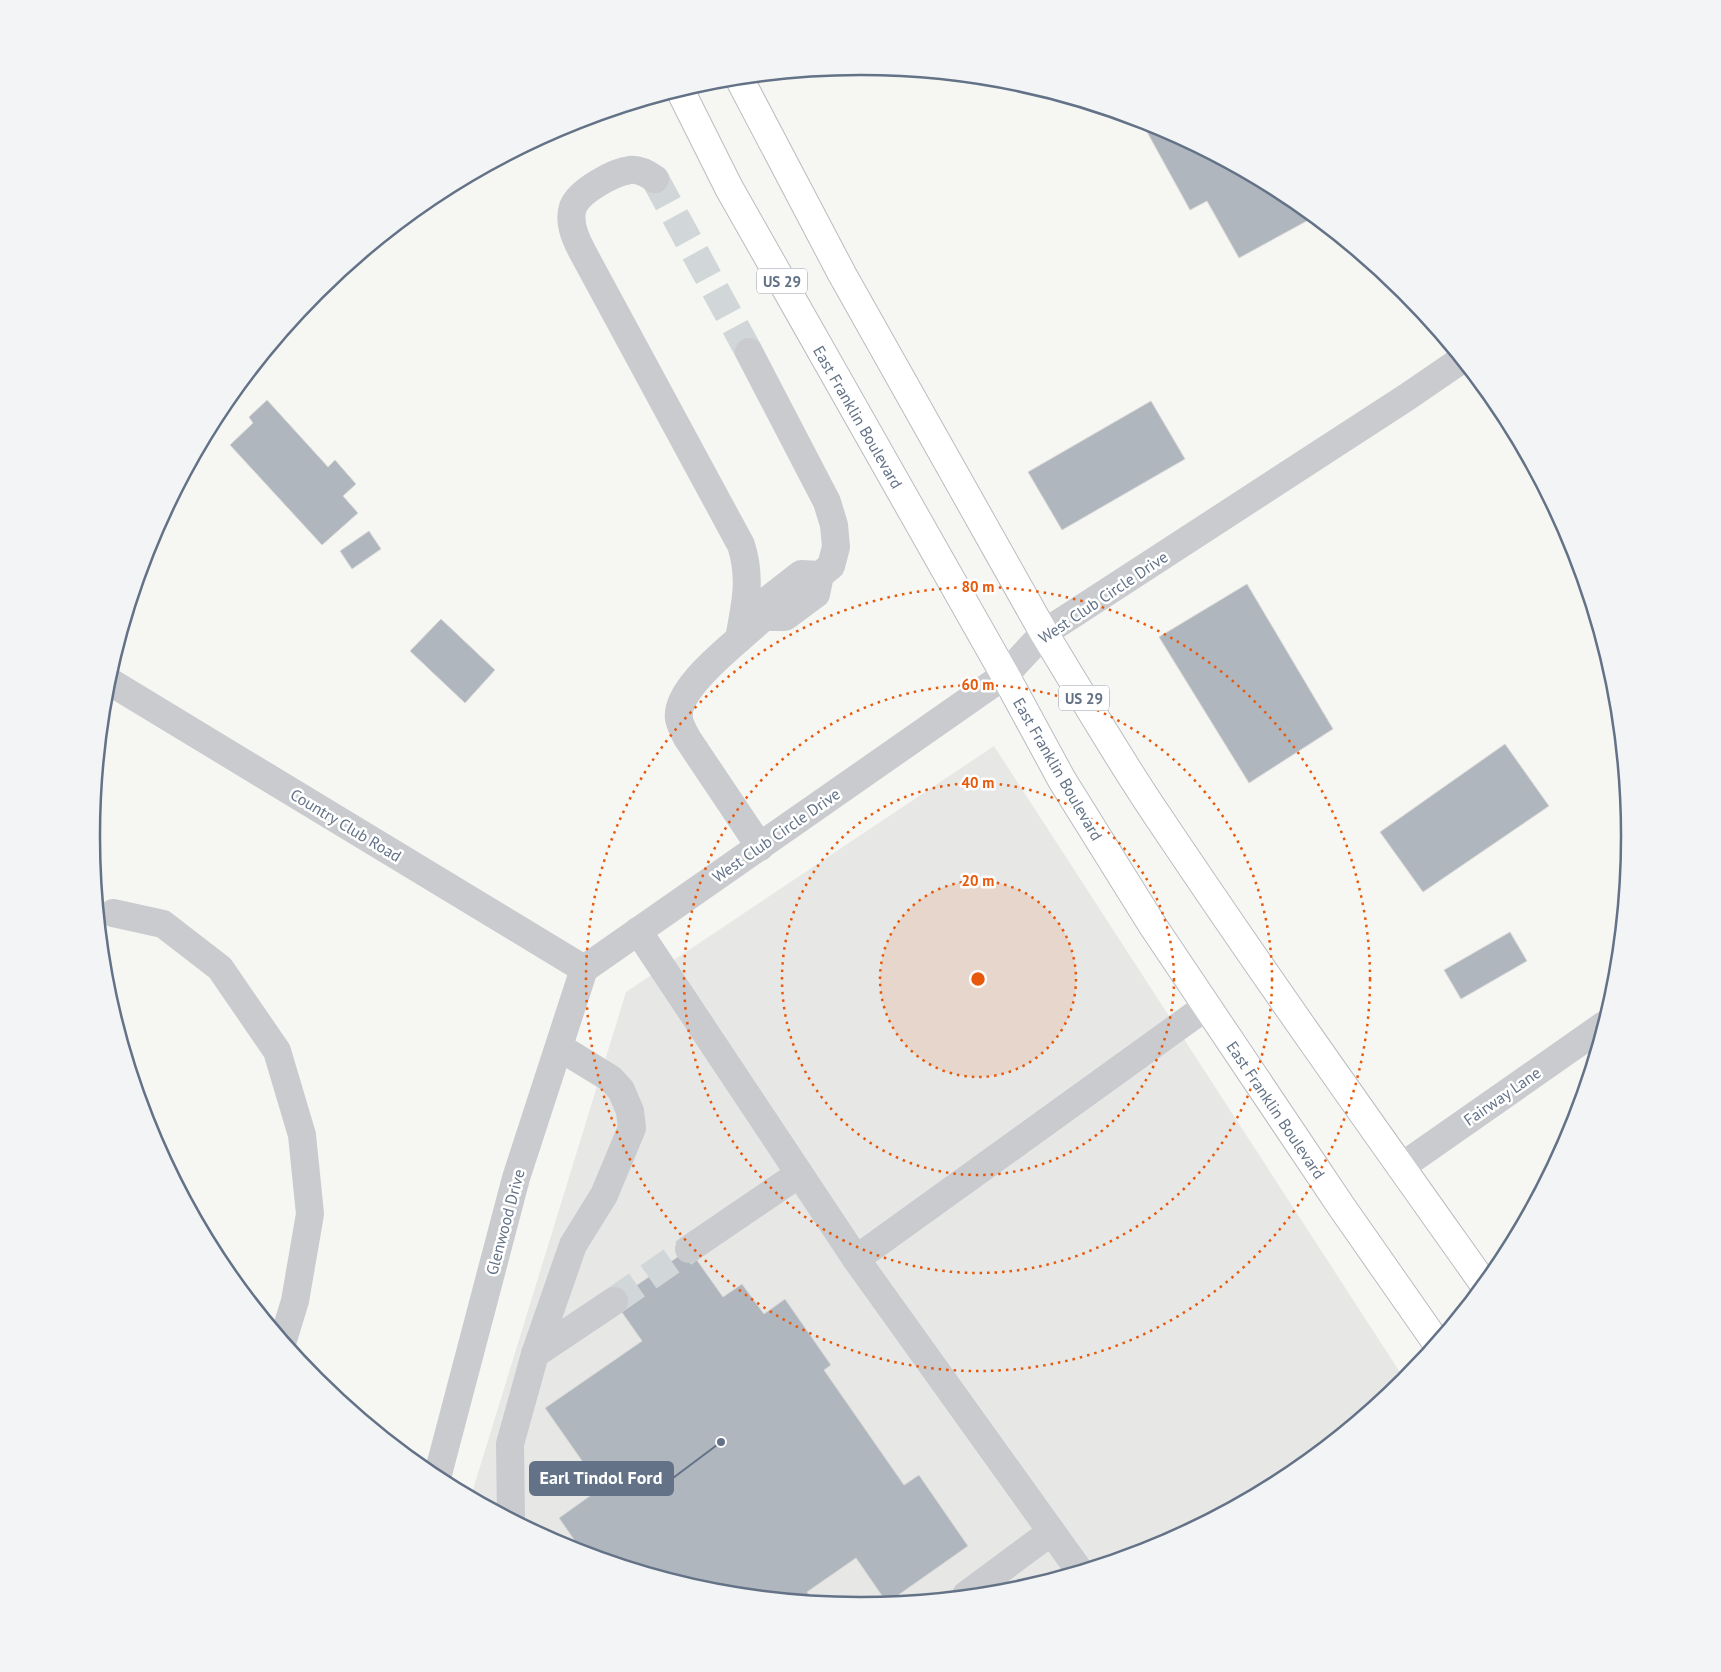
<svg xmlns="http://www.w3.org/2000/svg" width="1721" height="1672" viewBox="0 0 1721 1672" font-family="'PT Sans',sans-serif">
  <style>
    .built { fill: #e7e8e6 }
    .building { fill: #b0b6bd; stroke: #d8d8d6 }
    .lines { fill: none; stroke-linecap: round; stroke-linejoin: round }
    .minor-tunnel { stroke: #d1d6d8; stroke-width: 28; stroke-dasharray: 28 14; stroke-linecap: butt }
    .major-casing { stroke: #b9bcc1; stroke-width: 30 }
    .minor { stroke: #c9cbcf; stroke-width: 28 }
    .major { stroke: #fff; stroke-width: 28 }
    .ring { fill: none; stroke: #e8590c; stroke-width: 2.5; stroke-dasharray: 2.5 5 }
    .labels { text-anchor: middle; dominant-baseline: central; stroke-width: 5; stroke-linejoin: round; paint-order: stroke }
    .shield { fill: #fff; stroke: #929cab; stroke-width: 1 }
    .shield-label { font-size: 15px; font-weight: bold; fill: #637287 }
    .street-label { font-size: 16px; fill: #637287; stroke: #fff }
    .rim { fill: none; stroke: #637287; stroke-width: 2.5 }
    .centre { fill: #e8590c; stroke: #fff; stroke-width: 2.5 }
    .ring-label { font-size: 15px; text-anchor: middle; font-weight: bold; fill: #e8590c; stroke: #fff; stroke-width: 5; stroke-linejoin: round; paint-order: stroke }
    .leader { fill: none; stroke: #637287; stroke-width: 2 }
    .callout-dot { fill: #637287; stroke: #fff; stroke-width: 2 }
    .callout { fill: #637287; stroke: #637287; stroke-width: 2 }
    .callout-label { font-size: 18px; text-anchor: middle; font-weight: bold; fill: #fff }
  </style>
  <rect width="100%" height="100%" fill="#f6f7f3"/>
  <polygon class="built" points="994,746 1405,1380 1288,1476 1155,1547 1010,1591 861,1606 710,1591 566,1547 471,1496 626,992"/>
  <g class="building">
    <polygon points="1141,121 1155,125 1288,196 1314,217 1239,258 1207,201 1190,210"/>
    <polygon points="267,400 328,467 335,460 356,484 343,496 358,513 322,545 230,445 253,423 249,417"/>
    <polygon points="1151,401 1185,459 1062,530 1028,472"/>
    <polygon points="369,531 381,549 352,569 340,551"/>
    <polygon points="1247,584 1333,729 1249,783 1159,637"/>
    <polygon points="441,619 495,670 465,703 410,651"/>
    <polygon points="1505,744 1549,806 1423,892 1380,832"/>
    <polygon points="1510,932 1527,961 1461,999 1444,970"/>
    <polygon points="689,1249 723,1297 742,1284 764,1314 785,1299 831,1365 824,1370 904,1485 919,1475 968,1546 887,1603 856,1558 807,1592 814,1601 710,1591 570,1548 577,1544 559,1518 601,1488 545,1408 642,1341 614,1301"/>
  </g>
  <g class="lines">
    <g class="minor-tunnel">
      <polyline points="655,179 749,352"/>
      <polyline points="614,1301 689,1249"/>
    </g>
    <g class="major-casing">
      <g id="major">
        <path d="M 739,78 L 842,274 L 1044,633 C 1082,695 1118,758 1159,818 C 1264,975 1374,1129 1484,1284"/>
        <polyline points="680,90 729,188 1005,675 1062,780 1153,926 1341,1206 1436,1342"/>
      </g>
    </g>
    <g class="minor">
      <path d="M 655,179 C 648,174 639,169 630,170 C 614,172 579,191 573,207 C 568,222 575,238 582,251 L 741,545 C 752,579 745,605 739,639 L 764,617 L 785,617 L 816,594 L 820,575 L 831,566 L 836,547 L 834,525 L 827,502 L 749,352"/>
      <polyline points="764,617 769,599 801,574 820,575"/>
      <path d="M 739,639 C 721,655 675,692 679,719 C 680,725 684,732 687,738 L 760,847"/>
      <polyline points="107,680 584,969"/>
      <polyline points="113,913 163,924 220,968 277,1051 302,1135 310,1214 295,1301 283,1340"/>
      <polyline points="638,931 856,1259"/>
      <polyline points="584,969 1005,675 1044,633 1407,397 1461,360"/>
      <polyline points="1401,1167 1604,1025"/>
      <polyline points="689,1249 799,1174"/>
      <polyline points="535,1354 614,1301"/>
      <polyline points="437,1478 516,1178 584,969"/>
      <polyline points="511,1518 510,1444 535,1354 573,1245 604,1195 632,1128 630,1111 621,1090 611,1079 559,1047"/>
      <polyline points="1079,1570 856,1259 1207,1006"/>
      <polyline points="966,1595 1051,1532"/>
    </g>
    <use href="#major" class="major"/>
  </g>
  <circle cx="978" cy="979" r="98" fill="#e8590c" fill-opacity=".12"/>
  <g class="ring">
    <circle cx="978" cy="979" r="98"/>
    <circle cx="978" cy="979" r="196"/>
    <circle cx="978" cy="979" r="294"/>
    <circle cx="978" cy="979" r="392"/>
  </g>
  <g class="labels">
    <g class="shield">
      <rect x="757" y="268.5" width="50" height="25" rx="4"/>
      <rect x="1059" y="685.5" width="50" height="25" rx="4"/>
    </g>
    <g class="shield-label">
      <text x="782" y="281">US 29</text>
      <text x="1084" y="698">US 29</text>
    </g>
    <g class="street-label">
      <text transform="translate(858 417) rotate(60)">East Franklin Boulevard</text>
      <text transform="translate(1103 597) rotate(-34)">West Club Circle Drive</text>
      <text transform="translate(1058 769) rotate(60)">East Franklin Boulevard</text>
      <text transform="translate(346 825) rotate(31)">Country Club Road</text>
      <text transform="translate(776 835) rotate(-35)">West Club Circle Drive</text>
      <text transform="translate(1502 1096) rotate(-35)">Fairway Lane</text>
      <text transform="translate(1276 1110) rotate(56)">East Franklin Boulevard</text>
      <text transform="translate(505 1222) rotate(-75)">Glenwood Drive</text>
    </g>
  </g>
  <path d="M0 0H1721V1672H0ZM860 75H861A760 760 0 0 1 1621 835V837A760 760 0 0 1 861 1597H860A760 760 0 0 1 100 837V835A760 760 0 0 1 860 75Z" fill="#f3f4f5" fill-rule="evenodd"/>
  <path class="rim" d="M860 75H861A760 760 0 0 1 1621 835V837A760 760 0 0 1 861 1597H860A760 760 0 0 1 100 837V835A760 760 0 0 1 860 75Z"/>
  <circle cx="978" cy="979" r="8" class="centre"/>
  <g class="ring-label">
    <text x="978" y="592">80 m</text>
    <text x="978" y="690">60 m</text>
    <text x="978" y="788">40 m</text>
    <text x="978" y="886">20 m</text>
  </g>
  <path class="leader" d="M721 1442L673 1478"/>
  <circle class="callout-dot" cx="721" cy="1442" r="5"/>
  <rect class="callout" x="530" y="1462" width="143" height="33" rx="5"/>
  <g class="callout-label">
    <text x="601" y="1484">Earl Tindol Ford</text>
  </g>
</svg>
